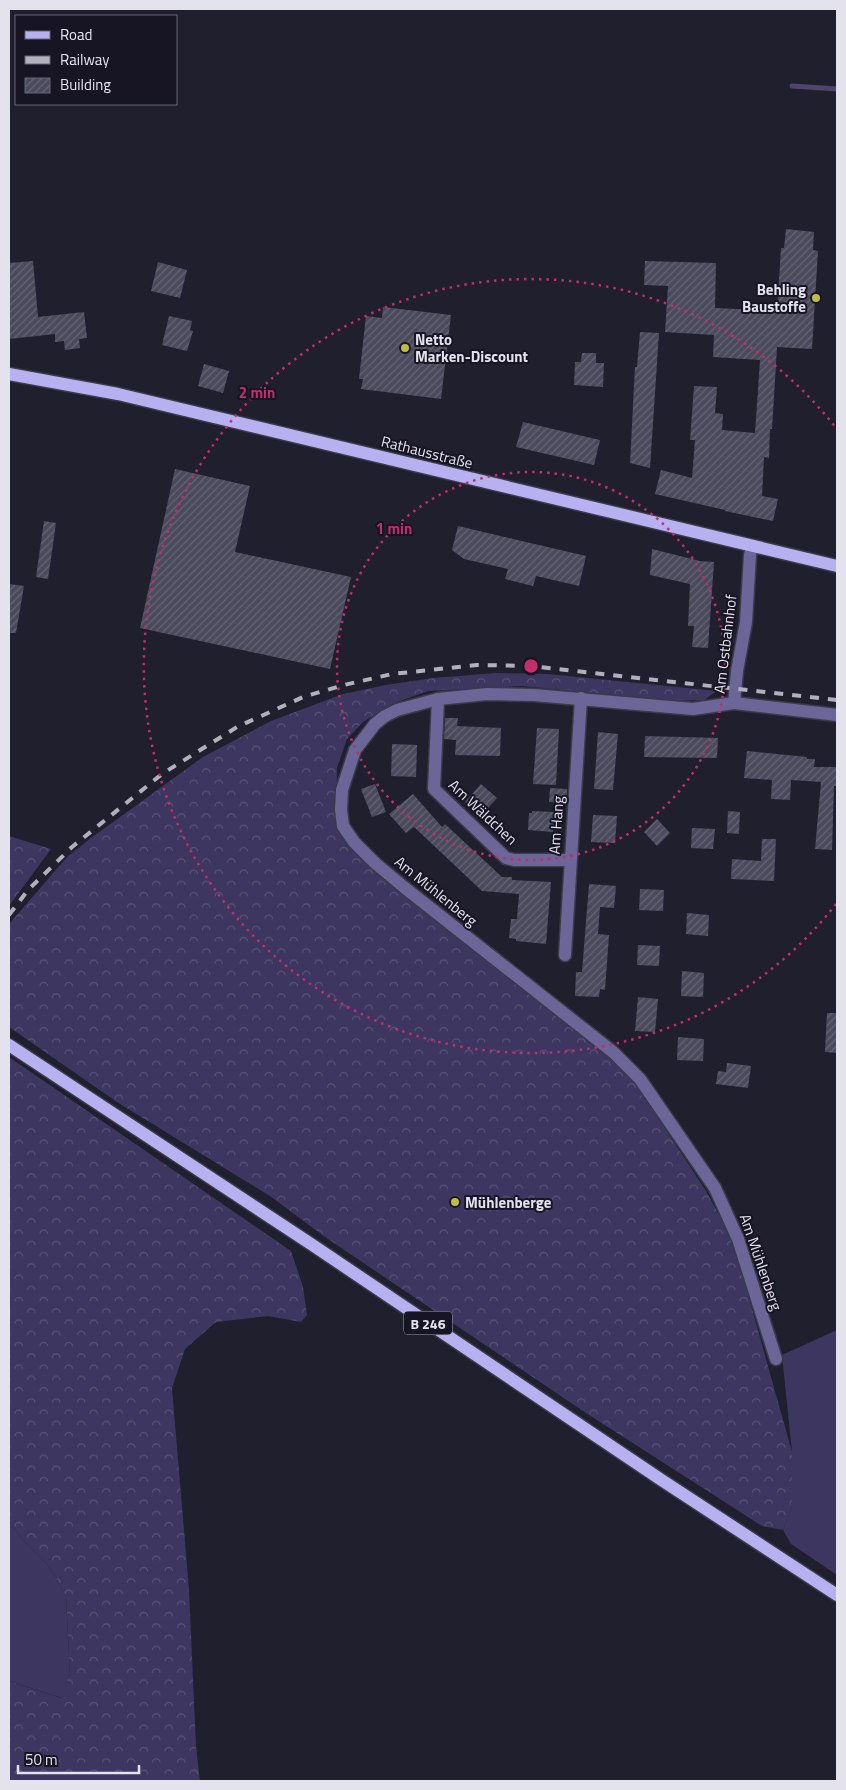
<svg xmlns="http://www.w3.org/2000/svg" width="846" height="1790" viewBox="0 0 846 1790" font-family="'Titillium Web',sans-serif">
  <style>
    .grass { fill: #3c3660 }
    .forest { fill: url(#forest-crowns) }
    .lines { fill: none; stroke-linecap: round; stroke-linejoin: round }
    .stream { stroke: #4f446b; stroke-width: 5 }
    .building { fill: url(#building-hatch) }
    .minor-casing { stroke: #3b3a49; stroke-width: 15 }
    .major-casing { stroke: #3b3a49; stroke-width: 15 }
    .minor { stroke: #6b6598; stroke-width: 12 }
    .major { stroke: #b7b1f1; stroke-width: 12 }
    .rail { stroke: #b1b0bc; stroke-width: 4; stroke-dasharray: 9 9; stroke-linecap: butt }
    .ring { fill: none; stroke: #c52c6a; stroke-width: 2.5; stroke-dasharray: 2.5 5 }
    .poi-dot { fill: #c0be41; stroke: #171524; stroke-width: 2 }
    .labels { text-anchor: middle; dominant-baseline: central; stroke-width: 4; stroke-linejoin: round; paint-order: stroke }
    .shield { fill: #171524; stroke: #a6a4b1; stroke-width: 1 }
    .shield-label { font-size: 14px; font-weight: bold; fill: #e3e2ed }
    .poi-label { font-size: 15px; font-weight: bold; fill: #e3e2ed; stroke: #171524; text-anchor: start }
    .street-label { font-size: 15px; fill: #e3e2ed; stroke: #171524 }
    .centre { fill: #c52c6a; stroke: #171524; stroke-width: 2.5 }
    .ring-label { font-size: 15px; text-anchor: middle; font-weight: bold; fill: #c52c6a; stroke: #171524; stroke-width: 4; stroke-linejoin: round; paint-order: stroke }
  </style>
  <defs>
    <pattern id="forest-crowns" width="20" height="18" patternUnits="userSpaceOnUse" patternTransform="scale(1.25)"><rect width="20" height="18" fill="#3c3660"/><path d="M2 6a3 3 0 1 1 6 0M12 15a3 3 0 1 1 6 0" fill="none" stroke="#585377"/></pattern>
    <pattern id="building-hatch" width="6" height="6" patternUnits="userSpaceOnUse" patternTransform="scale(1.25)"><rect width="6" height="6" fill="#4b4a5c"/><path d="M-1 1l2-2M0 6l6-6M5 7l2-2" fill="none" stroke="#656474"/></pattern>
  </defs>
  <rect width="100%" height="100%" fill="#201f2e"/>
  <g class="grass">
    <polygon points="837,1330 837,1575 791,1544 783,1530 792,1506 792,1452 782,1355"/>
    <polygon points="9,1521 23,1540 46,1563 56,1577 66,1597 70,1674 62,1698 9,1681"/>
  </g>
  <g class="forest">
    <polygon points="496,673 548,674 717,691 704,700 673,701 522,686 428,691 392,704 363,722 347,739 337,768 336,824 354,848 612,1058 634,1081 706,1191 733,1241 792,1452 792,1506 783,1530 762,1526 586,1413 325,1237 270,1196 117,1102 9,1027 9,926 10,923 67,857 91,838 203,757 271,721 343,694 386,685 433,678"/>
    <polygon points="9,836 51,849 9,906"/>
    <polygon points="9,1057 291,1251 303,1287 307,1315 301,1322 268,1316 216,1322 185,1349 172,1388 189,1590 196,1746 200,1781 9,1781 9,1681 61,1698 70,1674 66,1597 56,1577 46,1563 23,1540 9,1521"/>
  </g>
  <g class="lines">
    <polyline class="stream" points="792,86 837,89"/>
  </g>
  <g class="building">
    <polygon points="786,229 814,232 813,250 818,251 812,349 777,347 772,429 770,429 769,458 764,457 762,496 778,499 773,521 725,511 725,510 655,494 661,470 692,478 695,440 690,440 694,386 717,387 715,413 723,414 722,430 755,433 760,360 713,357 714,335 665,332 668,286 644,285 645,261 716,263 715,308 777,311 781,248 784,248"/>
    <polygon points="33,261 38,317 84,312 87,338 79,339 80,348 65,350 64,341 55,342 55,334 9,339 9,263"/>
    <polygon points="158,262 187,270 180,298 151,291"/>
    <polygon points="383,307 451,315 441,399 361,389 363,379 359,379 366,316 382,318"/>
    <polygon points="169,316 192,321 190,330 193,331 187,351 162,345"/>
    <polygon points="640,332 659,333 650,468 630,463 635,367 637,367"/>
    <polygon points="582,353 596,353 596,363 604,363 603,387 574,385 575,362 581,362"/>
    <polygon points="204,364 229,371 223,393 198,386"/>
    <polygon points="523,422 600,440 594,465 516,447"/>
    <polygon points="175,469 250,486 235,552 351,577 330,669 140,628"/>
    <polygon points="44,521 56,523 48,579 36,577"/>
    <polygon points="458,526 586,556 579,586 536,576 533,586 505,579 508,569 464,559 452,550"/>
    <polygon points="652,549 700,561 714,562 708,648 692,647 694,626 688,626 690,584 650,575"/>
    <polygon points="9,584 24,586 16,633 9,633"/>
    <polygon points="445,718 458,718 457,726 501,728 500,756 455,755 456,740 444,739"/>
    <polygon points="537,728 559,729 556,785 533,784"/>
    <polygon points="598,732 618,734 613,790 594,789"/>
    <polygon points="645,736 718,738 717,758 644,757"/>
    <polygon points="392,744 417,745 416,777 391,776"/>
    <polygon points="747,751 807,757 807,759 815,759 814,767 837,767 837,786 834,786 832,850 815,849 821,782 791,780 790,800 771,799 772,780 744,778"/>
    <polygon points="375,784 386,812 372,817 361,789"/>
    <polygon points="481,784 497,798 481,816 465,802"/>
    <polygon points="550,788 567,789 566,803 549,802"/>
    <polygon points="413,794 442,827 445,824 502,877 512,877 512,880 551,882 546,944 516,941 516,939 509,938 511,919 517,919 519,894 482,891 414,827 406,833 389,814"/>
    <polygon points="532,811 554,812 553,832 528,830 529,813 532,813"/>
    <polygon points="728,811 740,812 739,834 727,833"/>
    <polygon points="593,815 617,816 615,843 591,842"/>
    <polygon points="657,819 670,833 657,846 644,832"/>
    <polygon points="692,828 715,829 713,849 691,848"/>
    <polygon points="762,839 776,839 774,881 731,879 732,859 761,861"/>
    <polygon points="589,884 616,886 614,908 600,907 598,934 609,935 605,990 600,989 599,997 575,996 576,972 582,972"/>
    <polygon points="640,889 664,890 663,911 639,910"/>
    <polygon points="687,913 709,915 708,936 686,934"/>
    <polygon points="638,945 660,946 659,966 637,965"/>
    <polygon points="682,971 704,973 703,997 681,996"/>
    <polygon points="638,997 658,999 655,1032 635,1031"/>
    <polygon points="827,1013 837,1013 837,1053 825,1052"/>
    <polygon points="678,1037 704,1039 703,1061 677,1060"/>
    <polygon points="727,1063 751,1066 748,1088 716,1084 718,1071 726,1072"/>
  </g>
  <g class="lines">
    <g class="minor-casing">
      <g id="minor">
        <polyline points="438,699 434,789 506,858 514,860 570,860"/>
        <polyline points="734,703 737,671 746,622 750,555 752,546"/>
        <polyline points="565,955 581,698"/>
        <polyline points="776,1359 738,1239 715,1188 640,1079 613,1052 405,888 375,863 354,842 343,826 341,810 342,790 355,750 375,724 385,716 397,710 438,699 487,694 534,695 693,709 734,703 837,715"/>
      </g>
    </g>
    <g class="major-casing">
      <g id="major">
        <polyline points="9,374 118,394 837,566"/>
        <polyline points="9,1045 311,1244 660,1479 837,1595"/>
      </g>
    </g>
    <use href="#minor" class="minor"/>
    <use href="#major" class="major"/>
    <polyline class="rail" points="9,915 28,890 72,847 162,774 237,727 303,697 344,685 392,674 477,665 530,666 837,700"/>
  </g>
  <g class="ring">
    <circle cx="531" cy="666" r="194"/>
    <path d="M836 904A387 387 0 1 1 836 428"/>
  </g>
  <g class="poi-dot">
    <circle cx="816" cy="298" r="5"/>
    <circle cx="405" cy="348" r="5"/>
    <circle cx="455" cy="1202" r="5"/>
  </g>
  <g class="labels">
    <rect class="shield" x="404" y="1311.5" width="48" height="23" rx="4"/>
    <g class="shield-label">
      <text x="428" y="1323">B 246</text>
    </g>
    <g class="poi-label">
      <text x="806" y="289" text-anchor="end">Behling<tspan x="806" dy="17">Baustoffe</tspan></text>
      <text x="415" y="339">Netto<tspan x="415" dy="17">Marken-Discount</tspan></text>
      <text x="465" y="1202">Mühlenberge</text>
    </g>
    <g class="street-label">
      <text transform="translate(427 452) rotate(14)">Rathausstraße</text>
      <text transform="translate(725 644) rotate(-83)">Am Ostbahnhof</text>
      <text transform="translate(483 812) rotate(43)">Am Wäldchen</text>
      <text transform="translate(556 825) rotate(-86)">Am Hang</text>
      <text transform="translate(436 891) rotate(39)">Am Mühlenberg</text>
      <text transform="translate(761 1262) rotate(71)">Am Mühlenberg</text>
    </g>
  </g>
  <circle cx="531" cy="666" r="8" class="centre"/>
  <g class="ring-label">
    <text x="257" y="398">2 min</text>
    <text x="394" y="534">1 min</text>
  </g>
  <rect width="846" height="1790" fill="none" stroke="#e3e2ed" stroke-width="20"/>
  <rect x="15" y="15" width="162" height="90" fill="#171524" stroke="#696774"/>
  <rect x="25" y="31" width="25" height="8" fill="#b7b1f1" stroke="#696774"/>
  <text x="60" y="40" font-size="15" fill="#e3e2ed">Road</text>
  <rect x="25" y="56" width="25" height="8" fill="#b1b0bc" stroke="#696774"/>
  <text x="60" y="65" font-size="15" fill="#e3e2ed">Railway</text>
  <rect x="25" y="78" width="25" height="15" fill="url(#building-hatch)" stroke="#696774"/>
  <text x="60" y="90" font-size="15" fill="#e3e2ed">Building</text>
  <path d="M18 1765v8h121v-8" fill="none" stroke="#e3e2ed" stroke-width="2.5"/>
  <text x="25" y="1765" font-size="15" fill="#e3e2ed" stroke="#171524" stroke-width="4" paint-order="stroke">50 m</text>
</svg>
